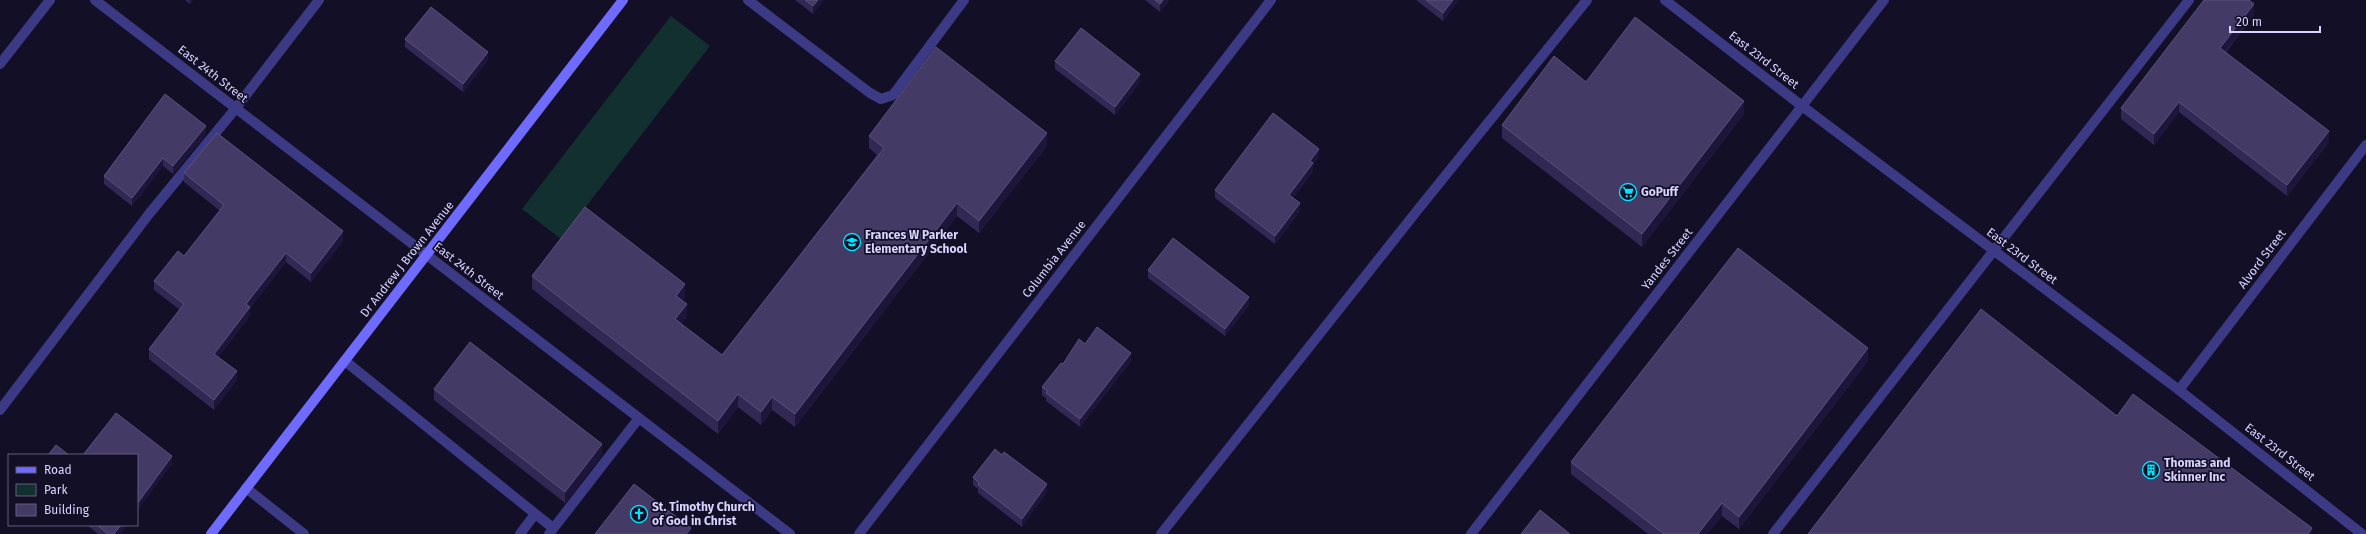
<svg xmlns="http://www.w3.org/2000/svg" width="2366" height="534" viewBox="0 0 2366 534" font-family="'Fira Sans',sans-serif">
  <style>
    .green { fill: #12302f }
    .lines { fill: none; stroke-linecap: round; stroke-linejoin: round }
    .lane { stroke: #3d3a85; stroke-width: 10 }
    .street { stroke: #3d3a85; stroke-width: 10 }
    .secondary { stroke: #6f6bff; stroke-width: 10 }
    .wall { fill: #312854 }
    .shaded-wall { fill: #1d163a }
    .building { fill: #433a66; stroke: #5a527e }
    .labels { text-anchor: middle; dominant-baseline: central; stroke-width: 3.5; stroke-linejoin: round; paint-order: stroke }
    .street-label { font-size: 12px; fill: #d9d4ff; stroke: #130f26 }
    .poi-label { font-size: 12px; font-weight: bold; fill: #d9d4ff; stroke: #130f26; text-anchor: start }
  </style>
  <rect width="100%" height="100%" fill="#130f26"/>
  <polygon class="green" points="671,16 710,46 561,239 522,209"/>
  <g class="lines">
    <g class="lane">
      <polyline points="748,0 870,93 881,99 893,95 964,0"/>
      <polyline points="345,361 553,528"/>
      <polyline points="0,410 149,214 236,108 319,0"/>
      <polyline points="246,488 304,534"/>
      <polyline points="520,534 535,514"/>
      <polyline points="549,534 639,418"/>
      <polyline points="1161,534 1416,212 1587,0"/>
      <polyline points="1773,534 2189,0"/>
    </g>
    <g class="street">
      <polyline points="95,0 790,534"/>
      <polyline points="1665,0 1802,106 2179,390 2362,534"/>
      <polyline points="0,64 50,0"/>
      <polyline points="2179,390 2366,145"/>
      <polyline points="859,534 1271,0"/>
      <polyline points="1471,534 1884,0"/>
    </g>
    <polyline class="secondary" points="211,534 623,0"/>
  </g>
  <g class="wall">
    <polygon points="185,0 193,0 190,4"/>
    <polygon points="795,0 824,0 813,14"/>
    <polygon points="1145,0 1169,0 1160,12"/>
    <polygon points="1416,0 1459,0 1443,21"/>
    <polygon points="2254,15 2226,52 2329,142 2287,196 2179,112 2154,145 2121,119 2121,108"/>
    <polygon points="405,39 488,60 463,92 405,47"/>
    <polygon points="1055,61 1140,82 1115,115 1055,69"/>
    <polygon points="1586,82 1744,114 1642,247 1502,138 1502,125"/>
    <polygon points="206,134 173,174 163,166 132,206 104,184 104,176"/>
    <polygon points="869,136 1047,146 979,233 957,216 795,427 772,410 761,425 738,407 718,434 532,289 532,276 685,297 682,300 687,317 681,324 722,355 877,155 869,148"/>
    <polygon points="1319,156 1313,165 1313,171 1293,198 1300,211 1275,244 1215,198 1215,190"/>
    <polygon points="184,173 343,241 311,282 286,262 250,308 250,316 218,357 237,380 214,410 149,359 149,349 180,310 154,290 154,281 184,256 220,211 184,182"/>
    <polygon points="1148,270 1249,305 1225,336 1148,278"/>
    <polygon points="1085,344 1131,361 1080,427 1046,401 1046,398 1042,395 1042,387 1063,364"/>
    <polygon points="1868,361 1739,529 1722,516 1707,534 1648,534 1571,474 1571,462"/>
    <polygon points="434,389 602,455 565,503 434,400"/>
    <polygon points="973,477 1047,492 1022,527 978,493 978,489 973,485"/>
    <polygon points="87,525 127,525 120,534 98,534"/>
  </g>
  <g class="shaded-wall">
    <polygon points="190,0 193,0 190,4"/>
    <polygon points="818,0 824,0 813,14 813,6"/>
    <polygon points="1163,0 1169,0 1160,12 1160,4"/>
    <polygon points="1453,0 1459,0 1443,21 1443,13"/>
    <polygon points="2254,4 2254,15 2220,58 2220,48"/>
    <polygon points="488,52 488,60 463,92 463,84"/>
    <polygon points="1140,74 1140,82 1115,115 1115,107"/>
    <polygon points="1744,101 1744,114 1642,247 1642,234"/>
    <polygon points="2179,102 2179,112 2154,145 2154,134"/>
    <polygon points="206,126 206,134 173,174 173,166"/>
    <polygon points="2329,131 2329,142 2287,196 2287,185"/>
    <polygon points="1047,133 1047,146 979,233 979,221"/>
    <polygon points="1319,149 1319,156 1313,165 1313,171 1289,203 1289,195 1310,161"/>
    <polygon points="163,158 163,166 132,206 132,198"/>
    <polygon points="957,203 957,216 795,427 795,414"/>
    <polygon points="1300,203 1300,211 1275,244 1275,236"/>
    <polygon points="343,231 343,241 311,282 311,273"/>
    <polygon points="286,253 286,262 250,308 250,316 214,363 214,354 246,304"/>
    <polygon points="685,284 685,297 676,308 676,296"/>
    <polygon points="1249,297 1249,305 1225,336 1225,329"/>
    <polygon points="687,304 687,317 675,332 675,319"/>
    <polygon points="1868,348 1868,361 1739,529 1739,517"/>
    <polygon points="1131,353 1131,361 1080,427 1080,419"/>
    <polygon points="237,371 237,380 214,410 214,400"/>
    <polygon points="738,394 738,407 718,434 718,421"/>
    <polygon points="772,397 772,410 761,425 761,412"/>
    <polygon points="602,444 602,455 565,503 565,492"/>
    <polygon points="172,456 172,464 137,511 137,504"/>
    <polygon points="1047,484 1047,492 1022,527 1022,519"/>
    <polygon points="1722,503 1722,516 1707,534 1698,534"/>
    <polygon points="121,525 127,525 120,534 114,534"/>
    <polygon points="691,528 691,534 686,534"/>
    <polygon points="2312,528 2312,534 2308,534"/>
  </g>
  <g class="building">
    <polygon points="805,0 818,0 813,6"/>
    <polygon points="1155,0 1163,0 1160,4"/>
    <polygon points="1426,0 1453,0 1443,13"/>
    <polygon points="2204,0 2249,0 2254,4 2220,48 2329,131 2287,185 2179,102 2154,134 2121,108"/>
    <polygon points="431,7 488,52 463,84 405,39"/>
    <polygon points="1635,17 1744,101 1642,234 1502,125 1554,56 1586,82"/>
    <polygon points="1081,28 1140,74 1115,107 1055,61"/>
    <polygon points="936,47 1047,133 979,221 957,203 795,414 772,397 761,412 738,394 718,421 532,276 585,207 685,284 676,296 687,304 675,319 722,355 884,148 869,136"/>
    <polygon points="165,94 206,126 173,166 163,158 132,198 104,176"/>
    <polygon points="1273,113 1319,149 1310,161 1313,163 1289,195 1300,203 1275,236 1215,190"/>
    <polygon points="217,133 343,231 311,273 286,253 246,304 250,307 214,354 237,371 214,400 149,349 184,304 154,281 178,251 184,256 224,205 184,173"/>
    <polygon points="1173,238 1249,297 1225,329 1148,270"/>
    <polygon points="1738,248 1868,348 1739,517 1722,503 1698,534 1664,534 1571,462"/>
    <polygon points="1981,309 2117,416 2133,394 2312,528 2308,534 1808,534"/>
    <polygon points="1097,327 1131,353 1080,419 1046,393 1048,391 1042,387 1061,363 1063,364 1079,339 1085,344"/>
    <polygon points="470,342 602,444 565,492 434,389"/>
    <polygon points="116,413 172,456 137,504 137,455 83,455"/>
    <polygon points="56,445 69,455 48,455"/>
    <polygon points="995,449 1002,455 1004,452 1047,484 1022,519 978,485 979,483 973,477"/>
    <polygon points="634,484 691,528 686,534 595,534"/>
    <polygon points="1540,510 1570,534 1521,534"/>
    <polygon points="97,525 121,525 114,534 108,534"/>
  </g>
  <defs>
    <g id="supermarket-ring" transform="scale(0.9)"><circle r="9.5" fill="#130f26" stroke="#00e5ff" stroke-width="1.5"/><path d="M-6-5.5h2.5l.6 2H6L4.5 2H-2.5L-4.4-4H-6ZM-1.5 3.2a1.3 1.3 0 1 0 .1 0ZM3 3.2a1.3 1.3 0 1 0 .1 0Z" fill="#00e5ff"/></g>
    <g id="school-ring" transform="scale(0.9)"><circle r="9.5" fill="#130f26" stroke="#00e5ff" stroke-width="1.5"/><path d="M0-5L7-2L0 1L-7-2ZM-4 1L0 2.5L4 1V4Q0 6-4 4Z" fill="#00e5ff"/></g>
    <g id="building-ring" transform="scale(0.9)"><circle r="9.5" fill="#130f26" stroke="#00e5ff" stroke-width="1.5"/><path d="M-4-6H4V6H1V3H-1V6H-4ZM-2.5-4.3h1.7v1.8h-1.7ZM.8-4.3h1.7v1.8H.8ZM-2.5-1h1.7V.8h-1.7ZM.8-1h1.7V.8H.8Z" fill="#00e5ff"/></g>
    <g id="church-ring" transform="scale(0.9)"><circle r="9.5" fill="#130f26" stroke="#00e5ff" stroke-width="1.5"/><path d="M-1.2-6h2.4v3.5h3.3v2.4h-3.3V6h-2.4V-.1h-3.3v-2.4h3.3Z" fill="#00e5ff"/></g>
  </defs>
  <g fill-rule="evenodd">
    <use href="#supermarket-ring" x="1628" y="192"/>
    <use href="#school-ring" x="852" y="242"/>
    <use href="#building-ring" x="2151" y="470"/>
    <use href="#church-ring" x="639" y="514"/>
  </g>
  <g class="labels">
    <g class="street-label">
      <text transform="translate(1764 60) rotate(38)">East 23rd Street</text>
      <text transform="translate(213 74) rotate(38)">East 24th Street</text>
      <text transform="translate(2022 256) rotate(37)">East 23rd Street</text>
      <text transform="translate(407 259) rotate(-52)">Dr Andrew J Brown Avenue</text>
      <text transform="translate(1054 259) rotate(-52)">Columbia Avenue</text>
      <text transform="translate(1667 259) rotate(-52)">Yandes Street</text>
      <text transform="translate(2262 259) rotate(-53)">Alvord Street</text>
      <text transform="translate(469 271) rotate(38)">East 24th Street</text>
      <text transform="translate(2280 452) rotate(38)">East 23rd Street</text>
    </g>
    <g class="poi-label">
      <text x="1641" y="192">GoPuff</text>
      <text x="865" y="235">Frances W Parker<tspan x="865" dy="14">Elementary School</tspan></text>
      <text x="2164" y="463">Thomas and<tspan x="2164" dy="14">Skinner Inc</tspan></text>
      <text x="652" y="507">St. Timothy Church<tspan x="652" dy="14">of God in Christ</tspan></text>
    </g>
  </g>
  <rect x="8" y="454" width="130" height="72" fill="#130f26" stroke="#625e7d"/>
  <rect x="16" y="467" width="20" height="6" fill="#6f6bff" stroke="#625e7d"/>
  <text x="44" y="474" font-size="12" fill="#d9d4ff">Road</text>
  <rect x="16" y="484" width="20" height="12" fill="#12302f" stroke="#625e7d"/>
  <text x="44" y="494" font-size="12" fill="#d9d4ff">Park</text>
  <rect x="16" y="504" width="20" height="12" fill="#433a66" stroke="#625e7d"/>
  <text x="44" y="514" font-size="12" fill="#d9d4ff">Building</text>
  <path d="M2230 26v6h90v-6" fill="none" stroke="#d9d4ff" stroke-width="2"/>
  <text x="2236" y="26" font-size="12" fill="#d9d4ff" stroke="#130f26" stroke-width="3" paint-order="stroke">20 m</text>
</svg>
